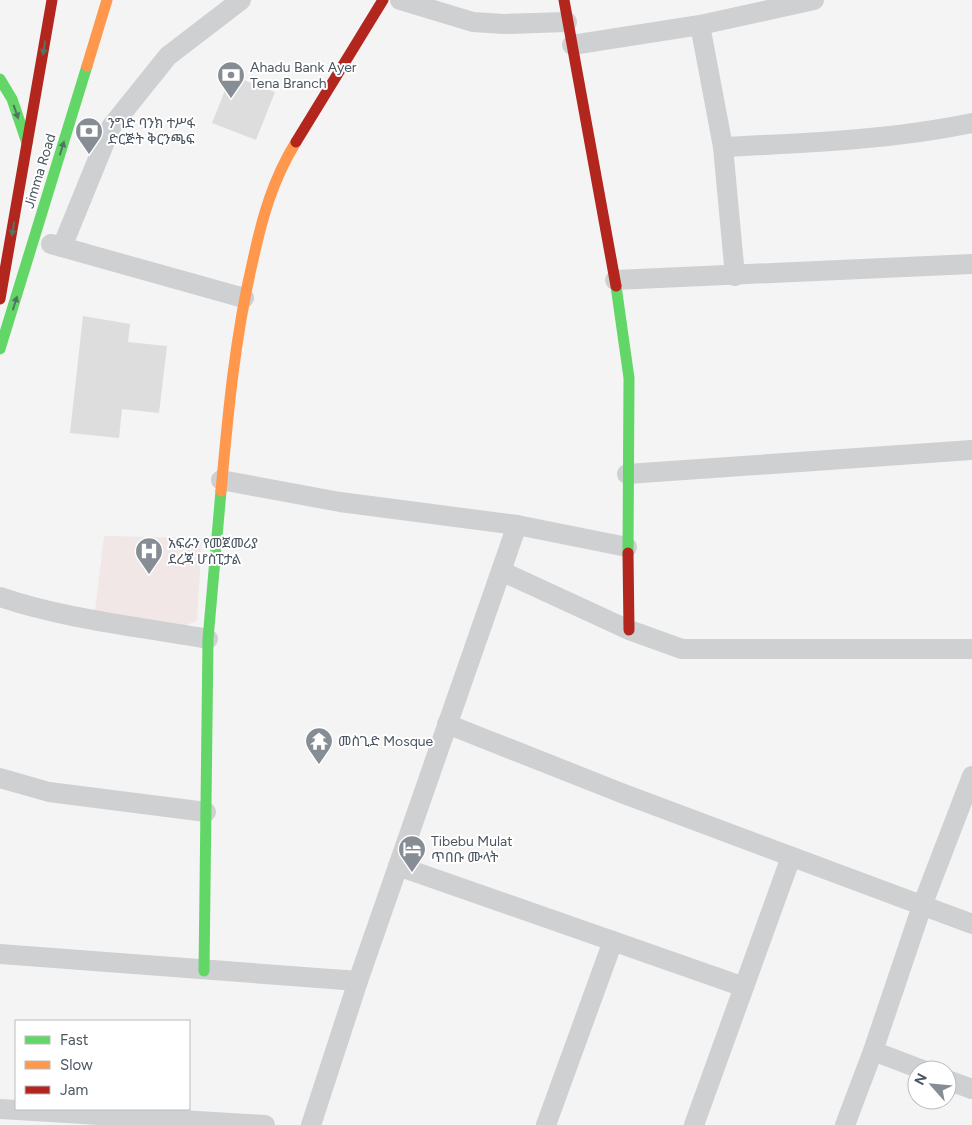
<svg xmlns="http://www.w3.org/2000/svg" width="972" height="1125" viewBox="0 0 972 1125" font-family="Figtree,'Noto Sans Ethiopic',sans-serif">
  <style>
    .medical { fill: #f1e7e6 }
    .building { fill: #ddddde }
    .lines { fill: none; stroke-linecap: round; stroke-linejoin: round }
    .street { stroke: #ced0d2; stroke-width: 20 }
    .fast { stroke: #63d668; stroke-width: 11 }
    .slow { stroke: #ff974d; stroke-width: 11 }
    .jam { stroke: #b3261e; stroke-width: 11 }
    .oneway { fill: #507663 }
    .labels { text-anchor: middle; dominant-baseline: central; stroke-width: 4; stroke-linejoin: round; paint-order: stroke }
    .poi-label { font-size: 14px; fill: #4a5661; stroke: #fff; text-anchor: start }
    .street-label { font-size: 14px; fill: #4a5661; stroke: #fff }
  </style>
  <rect width="100%" height="100%" fill="#f4f4f4"/>
  <polygon class="medical" points="104,536 202,538 197,621 183,626 95,611"/>
  <g class="building">
    <polygon points="231,75 275,92 256,140 212,123"/>
    <polygon points="83,316 130,324 128,342 167,346 159,413 122,409 119,438 70,433"/>
  </g>
  <g class="lines">
    <g class="street">
      <polyline points="400,0 473,22 504,24 567,22"/>
      <polyline points="700,25 723,147 735,276"/>
      <polyline points="572,45 700,25 814,0"/>
      <path d="M 723,147 C 806,143 890,140 972,123"/>
      <polyline points="51,244 244,298"/>
      <polyline points="62,247 111,127 168,56 241,0"/>
      <polyline points="615,280 972,264"/>
      <polyline points="627,474 972,450"/>
      <polyline points="221,480 340,502 517,525 627,547"/>
      <polyline points="501,571 629,630 682,649 972,649"/>
      <path d="M 0,597 C 64,619 141,627 208,639"/>
      <polyline points="447,724 624,794 972,924"/>
      <polyline points="0,778 49,792 206,812"/>
      <polyline points="398,866 744,987"/>
      <polyline points="0,954 358,981"/>
      <polyline points="873,1051 923,1070"/>
      <polyline points="947,1080 972,1089"/>
      <polyline points="0,1109 265,1125"/>
      <polyline points="311,1125 358,981 517,525"/>
      <polyline points="546,1125 613,941"/>
      <polyline points="694,1125 791,857"/>
      <polyline points="845,1125 873,1051 922,906 972,776"/>
    </g>
    <g class="fast">
      <polyline points="0,79 12,99 27,143"/>
      <polyline points="616,286 629,378 628,553"/>
      <polyline points="0,349 87,66"/>
      <polyline points="204,971 208,639 221,491"/>
    </g>
    <g class="slow">
      <polyline points="87,66 107,0"/>
      <path d="M 221,491 C 228,413 235,336 253,260 C 262,218 273,179 296,142"/>
    </g>
    <g class="jam">
      <polyline points="564,0 616,286"/>
      <polyline points="296,142 383,0"/>
      <polyline points="0,299 52,0"/>
      <polyline points="628,553 629,630"/>
    </g>
  </g>
  <defs><path id="oneway-solid" d="M-6-.8H1V-3.2L6.5 0L1 3.2V.8H-6Z" transform="scale(1.25)"/></defs>
  <g class="oneway">
    <use href="#oneway-solid" transform="translate(44 48) rotate(99)"/>
    <use href="#oneway-solid" transform="translate(16 112) rotate(71)"/>
    <use href="#oneway-solid" transform="translate(62 148) rotate(-73)"/>
    <use href="#oneway-solid" transform="translate(13 229) rotate(100)"/>
    <use href="#oneway-solid" transform="translate(15 303) rotate(-73)"/>
  </g>
  <defs>
    <g id="bank-pin" transform="scale(1.4375)"><path d="M0 17L-7.5 6A9.5 9.5 0 1 1 7.5 6Z" fill="#868d94" stroke="#fff"/><path d="M-6-4H6V4H-6ZM0-2.3a2.3 2.3 0 1 0 0 4.6a2.3 2.3 0 1 0 0-4.6Z" fill="#fff"/></g>
    <g id="hospital-pin" transform="scale(1.4375)"><path d="M0 17L-7.5 6A9.5 9.5 0 1 1 7.5 6Z" fill="#868d94" stroke="#fff"/><path d="M-5-5h3v3.5h4V-5h3V5h-3V1.5h-4V5h-3Z" fill="#fff"/></g>
    <g id="temple-pin" transform="scale(1.4375)"><path d="M0 17L-7.5 6A9.5 9.5 0 1 1 7.5 6Z" fill="#868d94" stroke="#fff"/><path d="M0-6L5-2H3V0L6.5 2.5H4V6H1.5V3h-3V6H-4V2.5H-6.5L-3 0V-2H-5Z" fill="#fff"/></g>
    <g id="hotel-pin" transform="scale(1.4375)"><path d="M0 17L-7.5 6A9.5 9.5 0 1 1 7.5 6Z" fill="#868d94" stroke="#fff"/><path d="M-6-4.5h1.5V1H6V5H4.5V3h-9V5H-6ZM-4 0a1.8 1.8 0 1 1 3.6 0ZM.5 0V-2.5h3Q6-2.5 6 0Z" fill="#fff"/></g>
  </defs>
  <g fill-rule="evenodd">
    <use href="#bank-pin" x="231" y="75"/>
    <use href="#bank-pin" x="89" y="131"/>
    <use href="#hospital-pin" x="149" y="551"/>
    <use href="#temple-pin" x="319" y="741"/>
    <use href="#hotel-pin" x="412" y="849"/>
  </g>
  <g class="labels">
    <g class="poi-label">
      <text x="250" y="67">Ahadu Bank Ayer<tspan x="250" dy="16">Tena Branch</tspan></text>
      <text x="108" y="123">ንግድ ባንክ ተሥፋ<tspan x="108" dy="16">ድርጅት ቅርንጫፍ</tspan></text>
      <text x="168" y="543">አፍራን የመጀመሪያ<tspan x="168" dy="16">ደረጃ ሆስፒታል</tspan></text>
      <text x="338" y="741">መስጊድ Mosque</text>
      <text x="431" y="841">Tibebu Mulat<tspan x="431" dy="16">ጥበቡ ሙላት</tspan></text>
    </g>
    <g class="street-label">
      <text transform="translate(40 171) rotate(-73)">Jimma Road</text>
    </g>
  </g>
  <rect x="15" y="1020" width="175" height="90" fill="#ffffff" stroke="#b7bbc0"/>
  <rect x="25" y="1036" width="25" height="8" fill="#63d668" stroke="#b7bbc0"/>
  <text x="60" y="1045" font-size="15" fill="#4a5661">Fast</text>
  <rect x="25" y="1061" width="25" height="8" fill="#ff974d" stroke="#b7bbc0"/>
  <text x="60" y="1070" font-size="15" fill="#4a5661">Slow</text>
  <rect x="25" y="1086" width="25" height="8" fill="#b3261e" stroke="#b7bbc0"/>
  <text x="60" y="1095" font-size="15" fill="#4a5661">Jam</text>
  <g transform="translate(932 1085) rotate(297)"><circle r="24" fill="#ffffff" stroke="#b7bbc0"/>
  <path d="M0-4L9 19L0 12L-9 19Z" fill="#868d94"/>
  <text y="-8" font-size="14" font-weight="bold" text-anchor="middle" fill="#4a5661">N</text>
  </g>
</svg>
